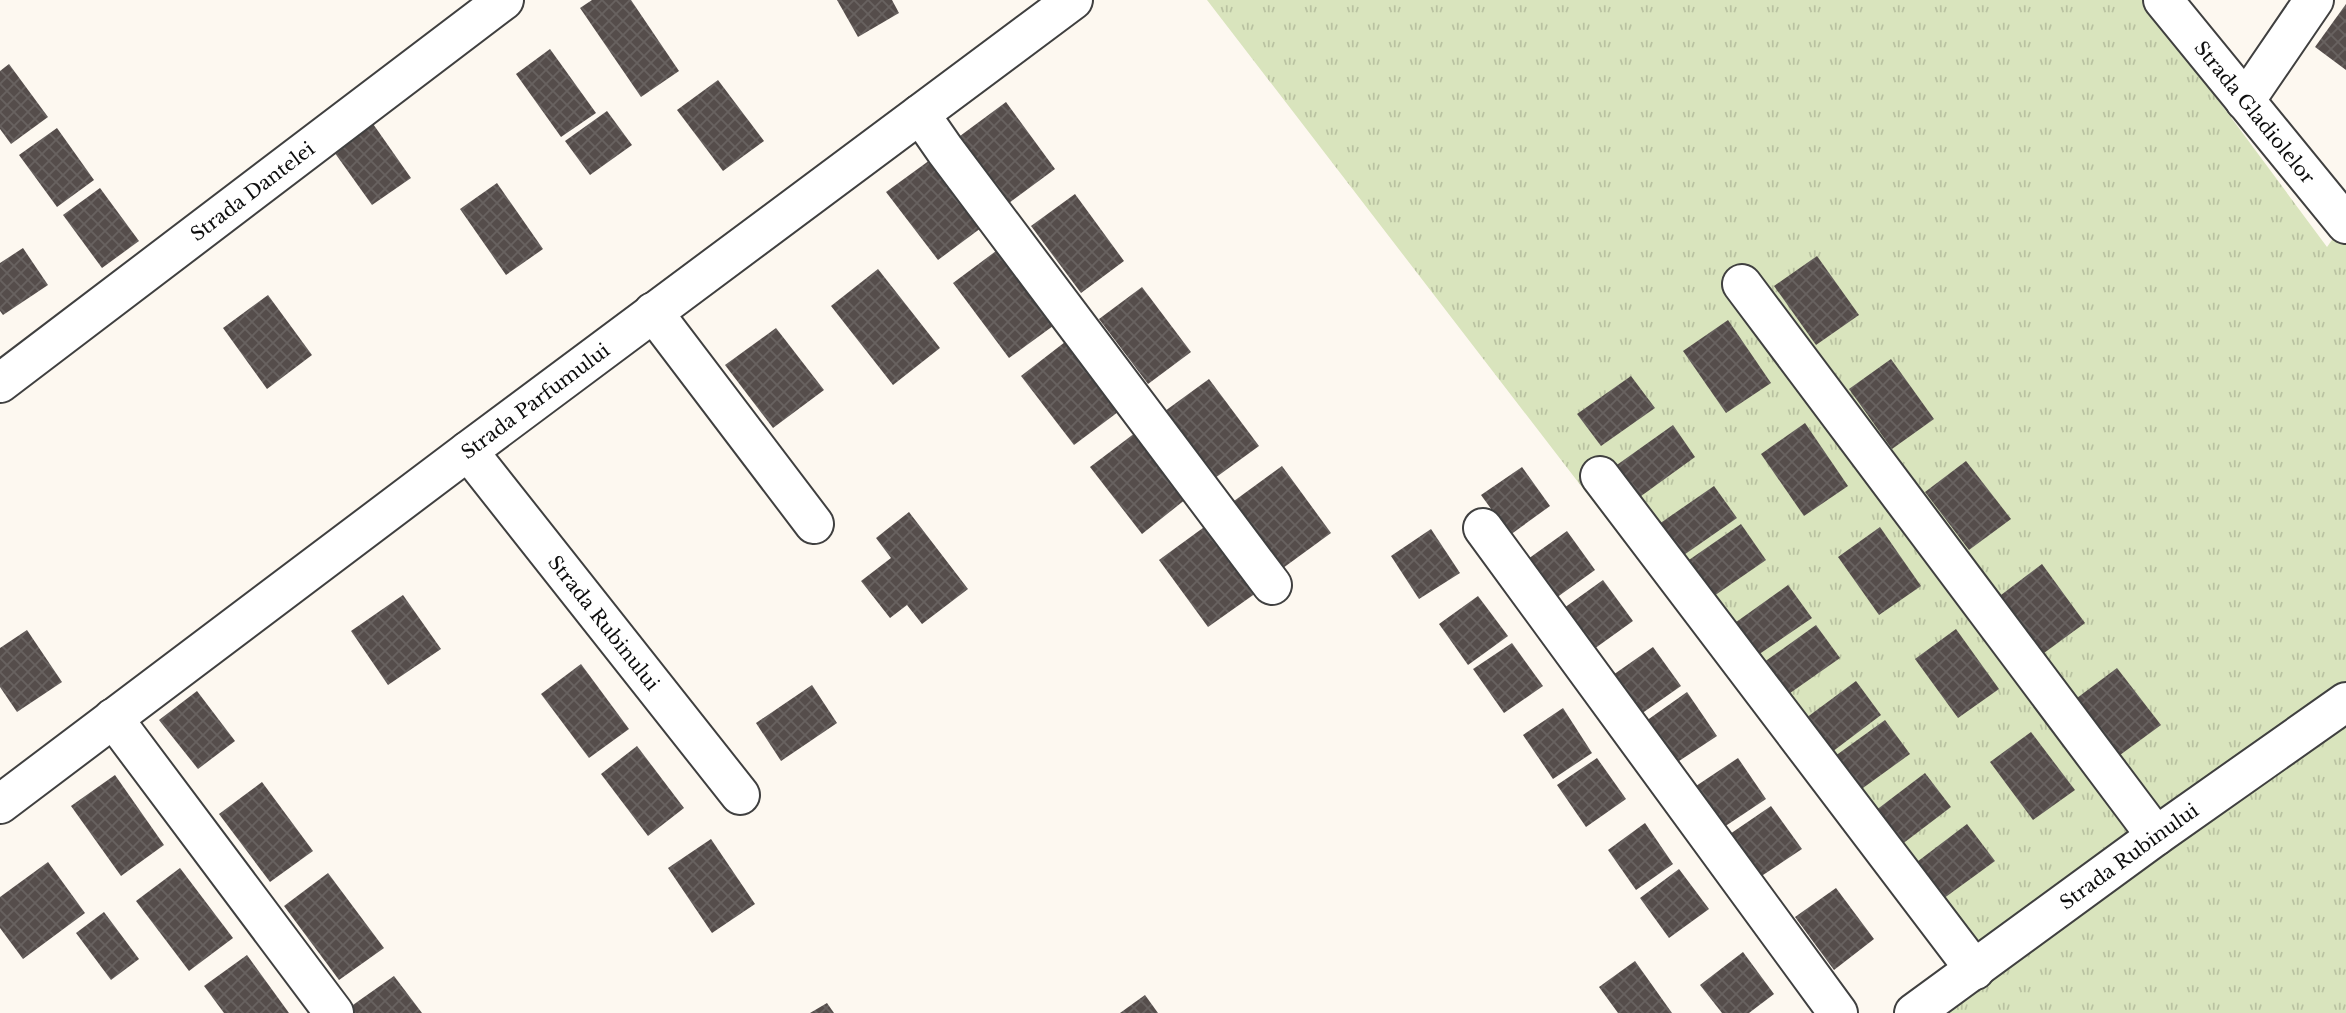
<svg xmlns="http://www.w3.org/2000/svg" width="2346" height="1013" viewBox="0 0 2346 1013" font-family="'Libre Baskerville',serif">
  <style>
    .grass { fill: url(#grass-tufts) }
    .building { fill: url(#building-cross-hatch) }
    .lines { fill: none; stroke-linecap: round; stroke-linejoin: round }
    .minor-casing { stroke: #404040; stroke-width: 42 }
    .minor { stroke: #fff; stroke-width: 38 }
    .labels { text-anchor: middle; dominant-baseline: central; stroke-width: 7; stroke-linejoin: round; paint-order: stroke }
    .street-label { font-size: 19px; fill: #0d0d0d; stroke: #fff }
  </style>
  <defs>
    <pattern id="grass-tufts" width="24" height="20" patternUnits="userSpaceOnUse" patternTransform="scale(1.75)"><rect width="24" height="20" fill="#d9e4bd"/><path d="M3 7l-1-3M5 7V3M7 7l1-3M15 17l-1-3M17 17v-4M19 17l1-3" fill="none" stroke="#b9c2a1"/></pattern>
    <pattern id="building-cross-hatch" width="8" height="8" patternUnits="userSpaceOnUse" patternTransform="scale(1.75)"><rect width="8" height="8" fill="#554d4b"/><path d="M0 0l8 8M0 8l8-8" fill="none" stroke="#686260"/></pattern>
  </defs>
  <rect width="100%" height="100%" fill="#fdf8f0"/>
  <polygon class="grass" points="1207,0 2144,0 2327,247 2346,220 2346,1013 1903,1013 1956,973"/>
  <g class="building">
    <polygon points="592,0 631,0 679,71 641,97 580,8"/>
    <polygon points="837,0 892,0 899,13 858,37"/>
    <polygon points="2346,4 2346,70 2315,47"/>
    <polygon points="550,49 596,113 561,137 516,74"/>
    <polygon points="9,64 48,117 11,144 0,129 0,71"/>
    <polygon points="718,80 764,141 723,171 677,110"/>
    <polygon points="1006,102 1055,169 1009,203 960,136"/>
    <polygon points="607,111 632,145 590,175 565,141"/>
    <polygon points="371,121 411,178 372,205 332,149"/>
    <polygon points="57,128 94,180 57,207 19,155"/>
    <polygon points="930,160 981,228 938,260 886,192"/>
    <polygon points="497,183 543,249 506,275 460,209"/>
    <polygon points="100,188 139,241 102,268 63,215"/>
    <polygon points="1075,194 1124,261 1081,293 1031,226"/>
    <polygon points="23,248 48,285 3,315 0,311 0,263"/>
    <polygon points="996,251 1053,326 1009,358 953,283"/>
    <polygon points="1817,256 1859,315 1816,345 1774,286"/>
    <polygon points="878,269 940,348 893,385 831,306"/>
    <polygon points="1142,287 1191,352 1148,384 1099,319"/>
    <polygon points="268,295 312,355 267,389 223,328"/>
    <polygon points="1728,320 1771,383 1726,413 1683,351"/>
    <polygon points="776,328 824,390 773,428 725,365"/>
    <polygon points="1065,342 1118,412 1074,445 1021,376"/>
    <polygon points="1891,359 1934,419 1892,449 1849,389"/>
    <polygon points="1631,376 1655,408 1601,446 1577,414"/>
    <polygon points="1209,379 1259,446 1215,478 1165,411"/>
    <polygon points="1805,423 1848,486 1804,516 1761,454"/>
    <polygon points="1673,425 1695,457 1637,499 1614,467"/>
    <polygon points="1135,433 1186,499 1142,534 1090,467"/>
    <polygon points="1966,461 2011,519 1969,550 1925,492"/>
    <polygon points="1282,466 1331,533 1283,568 1234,501"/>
    <polygon points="1522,467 1550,506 1510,535 1481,495"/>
    <polygon points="1714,486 1737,518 1681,557 1659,524"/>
    <polygon points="909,512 968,589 922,624 907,605 890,618 861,581 891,558 876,538"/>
    <polygon points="1741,524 1766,560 1711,598 1686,562"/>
    <polygon points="1207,525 1256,593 1208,627 1159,560"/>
    <polygon points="1880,527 1921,586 1879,615 1838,557"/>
    <polygon points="1431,529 1460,573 1419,599 1391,556"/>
    <polygon points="1567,531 1595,570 1556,598 1528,559"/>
    <polygon points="2042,564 2085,623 2044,653 2001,595"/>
    <polygon points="1603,580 1633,621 1594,649 1564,608"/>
    <polygon points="1788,585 1812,618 1755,657 1732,625"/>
    <polygon points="403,595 441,649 388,685 351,631"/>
    <polygon points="1478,596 1508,636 1468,665 1439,624"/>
    <polygon points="1816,625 1840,658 1783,698 1760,665"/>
    <polygon points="1956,629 1999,689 1958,718 1915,659"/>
    <polygon points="27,630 62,682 17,712 0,687 0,648"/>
    <polygon points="1512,643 1543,686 1504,713 1473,669"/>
    <polygon points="1653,647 1681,686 1641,714 1613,675"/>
    <polygon points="581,664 629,729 589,758 541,694"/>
    <polygon points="2117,668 2161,725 2120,755 2077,698"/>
    <polygon points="1856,681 1881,715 1828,755 1802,721"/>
    <polygon points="812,685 837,723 781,761 756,723"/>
    <polygon points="197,691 235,741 198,769 159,720"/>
    <polygon points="1687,692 1717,736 1676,763 1646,721"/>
    <polygon points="1563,708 1592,753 1553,779 1523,735"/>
    <polygon points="1885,720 1910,754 1856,793 1831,759"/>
    <polygon points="2031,732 2075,790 2033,820 1990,762"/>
    <polygon points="637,746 684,808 648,836 601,774"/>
    <polygon points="1597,758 1626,799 1586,827 1557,785"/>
    <polygon points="1738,758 1766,799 1724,827 1696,786"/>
    <polygon points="1925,773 1951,807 1897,848 1871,814"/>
    <polygon points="115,775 164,845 121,876 71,806"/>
    <polygon points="262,782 313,851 270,882 219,814"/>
    <polygon points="1771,806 1802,849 1760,877 1730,834"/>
    <polygon points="1645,823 1673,864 1636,890 1608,850"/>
    <polygon points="1967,824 1995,861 1936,904 1909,868"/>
    <polygon points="711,839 755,904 712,933 668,868"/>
    <polygon points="48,862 85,913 23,959 0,928 0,897"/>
    <polygon points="180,868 233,938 189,971 136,901"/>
    <polygon points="1679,869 1709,909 1669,938 1640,898"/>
    <polygon points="328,873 384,948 339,980 284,906"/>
    <polygon points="1836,888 1874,939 1834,970 1795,917"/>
    <polygon points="104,912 139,959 111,980 76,933"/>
    <polygon points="1743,952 1774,994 1749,1013 1722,1013 1700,985"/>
    <polygon points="247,955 289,1013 224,1013 204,986"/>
    <polygon points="1635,961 1672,1013 1618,1013 1599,987"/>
    <polygon points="394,976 422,1013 354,1013 350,1007"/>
    <polygon points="1145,995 1158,1013 1120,1013"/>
    <polygon points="827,1003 834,1013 810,1013"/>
  </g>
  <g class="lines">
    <g class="minor-casing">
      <g id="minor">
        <path id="s1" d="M 2163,0 L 2346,224"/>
        <polyline points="2245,101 2314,0"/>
        <polyline points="920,114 945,150 1272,585"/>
        <polyline points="1742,284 2156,836"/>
        <polyline points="653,312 814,524"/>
        <path id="s2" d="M 0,383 L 504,0"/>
        <path id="s3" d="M 468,451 L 740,795"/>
        <polyline points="1600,476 1975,970"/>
        <polyline points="1483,528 1838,1013"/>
        <polyline points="113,718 334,1013"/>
        <path id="s4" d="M 0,804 L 468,451 L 1073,0"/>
        <path id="s5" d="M 1914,1013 L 2156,836 L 2346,702"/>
      </g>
    </g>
    <use href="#minor" class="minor"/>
  </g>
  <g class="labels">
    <g class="street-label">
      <text stroke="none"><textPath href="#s1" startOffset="145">Strada Gladiolelor</textPath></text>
      <text stroke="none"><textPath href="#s2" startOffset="317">Strada Dantelei</textPath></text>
      <text stroke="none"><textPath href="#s4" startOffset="670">Strada Parfumului</textPath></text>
      <text stroke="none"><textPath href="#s3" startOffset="219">Strada Rubinului</textPath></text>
      <text stroke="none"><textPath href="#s5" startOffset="266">Strada Rubinului</textPath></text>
    </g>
  </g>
</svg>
